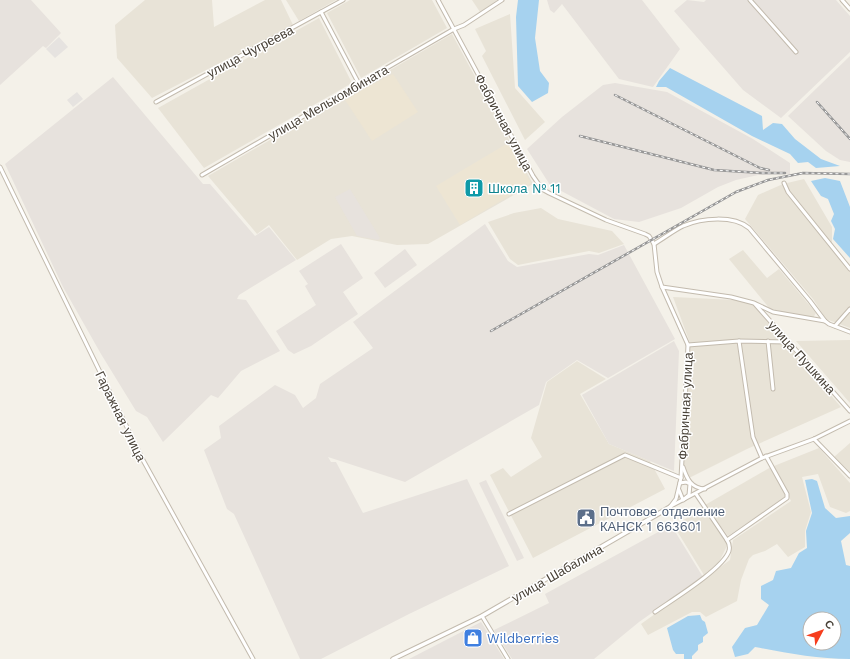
<svg xmlns="http://www.w3.org/2000/svg" width="850" height="659" font-family="'Work Sans',sans-serif">
<style>
.residential{fill:#e8e3d7}
.industrial{fill:#e7e2dd}
.education{fill:#ede5d3}
.parking{fill:#e6e3e0}
.water{fill:#a6d2ef;fill-rule:evenodd}
.lines{fill:none;stroke-linecap:round;stroke-linejoin:round}
.minor-casing{stroke:#c3bbae;stroke-width:5}
.tertiary-casing{stroke:#c3bbae;stroke-width:5.5}
.minor{stroke:#fff;stroke-width:3}
.tertiary{stroke:#fff;stroke-width:3.5}
.rail-casing{stroke:#979797;stroke-width:2.5}
.rail{stroke:#fff;stroke-width:1;stroke-dasharray:3;stroke-linecap:butt}
.labels{text-anchor:middle;stroke-width:3;stroke-linejoin:round;paint-order:stroke}
.street-label{font-size:13px;fill:#484137;stroke:#fff}
.culture-label{font-size:13px;fill:#0d838f;stroke:#fff;text-anchor:start}
.service-label{font-size:13px;fill:#4e5e75;stroke:#fff;text-anchor:start}
.shop-label{font-size:13px;fill:#366cbe;stroke:#fff;text-anchor:start}
</style>
<rect width="100%" height="100%" fill="#f4f1e9"/>
<g class="residential">
<polygon points="145,0 212,0 214,27 265,0 281,0 293,25 152,98 117,58 115,25"/>
<polygon points="286,0 336,0 299,21"/>
<polygon points="350,0 432,0 447,28 361,78 327,13"/>
<polygon points="472,0 497,0 480,12"/>
<polygon points="510,14 515,88 545,122 525,140 482,56 486,51 475,29"/>
<polygon points="319,18 352,83 204,168 158,108"/>
<polygon points="452,34 533,184 428,244 397,245 352,236 331,239 297,260 269,225 257,234 208,176"/>
<polygon points="804,179 832,227 832,249 850,271 850,328 826,319 813,299 745,219 758,195 783,184"/>
<polygon points="541,208 558,219 612,231 624,244 599,253 589,251 518,265 510,259 488,222 514,213"/>
<polygon points="743,250 767,278 779,269 816,313 813,318 770,309 729,259"/>
<polygon points="673,297 735,300 752,304 841,407 747,449 689,478 684,469 683,457 690,343"/>
<polygon points="850,340 850,403 796,341"/>
<polygon points="577,361 606,379 580,394 609,444 650,461 665,489 533,558 490,475 503,468 511,477 542,457 531,438 547,382"/>
<polygon points="850,443 850,474 834,457"/>
<polygon points="819,448 850,483 850,511 846,513 830,507 818,474 802,477 811,512 805,531 805,547 788,557 777,544 765,551 753,555 749,559 741,580 737,601 706,617 700,612 692,612 648,635 641,624 730,560 733,540 791,501 774,466"/>
<polygon points="771,467 786,496 728,536 705,505"/>
<polygon points="703,508 728,544 719,562 704,575 674,526"/>
</g>
<g class="industrial">
<polygon points="0,0 31,0 61,33 46,48 43,46 0,85"/>
<polygon points="547,0 642,0 680,49 653,87 619,79 562,4 554,13 550,10"/>
<polygon points="687,0 704,2 706,0 836,0 850,16 850,52 781,118 743,90 674,11"/>
<polygon points="850,56 850,162 840,160 826,151 788,116"/>
<polygon points="113,77 203,184 210,184 255,236 269,227 296,260 239,295 237,299 246,300 280,351 241,371 218,398 211,395 163,442 147,417 136,411 101,354 63,287 5,164"/>
<polygon points="615,83 667,92 753,139 790,163 790,174 758,175 736,180 718,187 681,208 639,222 614,219 550,185 527,149 562,117 603,85"/>
<polygon points="350,189 380,238 378,240 357,236 335,197"/>
<polygon points="485,224 508,261 517,267 589,254 598,255 624,245 675,339 608,378 577,360 546,382 539,405 405,482 328,457 331,462 336,462 363,513 467,479 509,566 409,614 321,659 300,659 234,514 227,509 204,450 221,438 219,426 275,385 295,395 303,408 316,398 320,384 373,348 353,322"/>
<polygon points="341,244 363,278 343,292 358,314 311,346 294,354 288,350 276,331 316,305 305,286 308,284 299,271"/>
<polygon points="405,249 417,265 385,288 374,273"/>
<polygon points="674,341 679,351 674,471 609,444 582,395"/>
<polygon points="486,480 524,558 517,561 479,483"/>
<polygon points="671,525 703,577 639,622 594,659 512,659 494,630 549,603 545,594"/>
<polygon points="481,622 504,659 409,659"/>
</g>
<g class="education">
<polygon points="393,74 418,112 372,141 345,100 369,86"/>
<polygon points="508,143 531,183 460,225 436,186"/>
</g>
<g class="parking">
<polygon points="59,37 68,47 55,58 46,49"/>
<polygon points="77,92 83,99 73,107 67,100"/>
</g>
<g class="water">
<polygon points="518,0 539,0 535,38 540,71 549,83 548,93 532,102 518,86 516,17"/>
<polygon points="670,68 762,116 763,130 773,123 782,124 795,139 821,159 840,166 816,168 808,162 798,163 790,154 752,136 666,87 656,87 659,81"/>
<polygon points="825,178 840,181 850,207 850,258 833,239 835,229 831,221 834,214 828,199 821,196 811,181"/>
<path d="M 812,479 L 817,481 L 825,508 L 836,518 L 850,516 L 850,533 L 841,541 L 846,565 L 850,566 L 850,659 C 817,659 786,653 755,647 L 748,654 L 735,657 L 732,647 L 745,628 L 757,625 L 769,605 L 761,599 L 761,586 L 773,580 L 776,571 L 791,568 L 799,553 L 807,548 L 806,531 L 812,513 L 805,480 ZM 810,619 L 834,619 L 834,643 L 810,643 Z"/>
<polygon points="700,615 702,620 705,622 708,633 703,637 703,642 698,645 698,650 692,656 692,659 684,659 684,654 676,654 673,650 667,628 688,616"/>
</g>
<g class="lines">
<g class="minor-casing">
<g id="minor">
<polyline points="438,0 533,176 542,189 549,193 606,220 645,234 649,236 654,244 657,272 662,287 688,345 681,478 676,499 670,507"/>
<polyline points="750,0 796,52"/>
<polyline points="842,0 850,9"/>
<polyline points="321,12 359,84"/>
<polyline points="156,102 343,0"/>
<polyline points="0,167 143,460 253,659"/>
<polyline points="202,175 454,29 464,25 502,0"/>
<polyline points="784,183 788,192 850,269"/>
<path d="M 654,244 C 664,238 673,231 683,226 C 702,218 733,215 749,228 L 810,301 L 825,321 L 829,324 L 850,332"/>
<polyline points="662,287 731,297 754,303 773,312 825,321"/>
<polyline points="755,304 850,411"/>
<polyline points="835,326 850,309"/>
<polyline points="739,341 753,437 762,458"/>
<polyline points="768,341 773,389"/>
<polyline points="688,345 739,341 787,342"/>
<polyline points="814,439 850,476"/>
<path d="M 683,467 C 687,479 691,488 705,489"/>
<polyline points="679,490 683,500 689,495 690,484 686,482 680,483"/>
<polyline points="696,494 727,540"/>
<polyline points="671,506 762,458 814,439 850,421"/>
<polyline points="509,514 625,455 681,478"/>
<path d="M 655,612 C 672,600 723,569 729,551 C 730,547 729,543 727,540 L 787,498 L 787,494 L 766,456"/>
<polyline points="482,616 508,659"/>
</g>
</g>
<g class="tertiary-casing">
<polyline id="tertiary" points="393,659 482,616 670,507"/>
</g>
<use href="#minor" class="minor"/>
<use href="#tertiary" class="tertiary"/>
<g class="rail-casing">
<g id="rail">
<polyline points="615,95 760,168 769,170"/>
<polyline points="817,102 850,139"/>
<polyline points="580,136 714,170 762,173 785,173"/>
<polyline points="491,331 736,192 768,180 803,173 850,174"/>
</g>
</g>
<use href="#rail" class="rail"/>
</g>
<defs>
<g id="building-square" transform="scale(1)"><rect x="-9" y="-9" width="18" height="18" rx="4" fill="#0f9aa8" stroke="#fff"/><path d="M-4-6H4V6H1V3H-1V6H-4ZM-2.5-4.3h1.7v1.8h-1.7ZM.8-4.3h1.7v1.8H.8ZM-2.5-1h1.7V.8h-1.7ZM.8-1h1.7V.8H.8Z" fill="#fff"/></g>
<g id="civic-square" transform="scale(1)"><rect x="-9" y="-9" width="18" height="18" rx="4" fill="#5c6f8a" stroke="#fff"/><path d="M-.6-6.5H3V-4.5H.6V-3L4-1V1h2V6H-6V1h2V-1L-.6-3ZM-1.2 2.5V6h2.4V2.5Z" fill="#fff"/></g>
<g id="shop-square" transform="scale(1)"><rect x="-9" y="-9" width="18" height="18" rx="4" fill="#3f7fe0" stroke="#fff"/><path d="M-5-2.5h2.3a2.7 3.5 0 0 1 5.4 0H5L5.5 6h-11ZM-1.5-2.5h3a1.5 2.3 0 0 0-3 0Z" fill="#fff"/></g>
</defs>
<g fill-rule="evenodd">
<use href="#building-square" x="474" y="188"/>
<use href="#civic-square" x="586" y="518"/>
<use href="#shop-square" x="473" y="638"/>
</g>
<g class="labels">
<g class="street-label">
<text transform="translate(250 51) rotate(-28)" y="5">улица Чугреева</text>
<text transform="translate(328 102) rotate(-30)" y="5">улица Мелькомбината</text>
<text transform="translate(504 122) rotate(62)" y="5">Фабричная улица</text>
<text transform="translate(802 357) rotate(48)" y="5">улица Пушкина</text>
<text transform="translate(685 406) rotate(-87)" y="5">Фабричная улица</text>
<text transform="translate(121 416) rotate(64)" y="5">Гаражная улица</text>
<text transform="translate(557 573) rotate(-30)" y="5">улица Шабалина</text>
</g>
<g class="culture-label">
<text x="488" y="193">Школа № 11</text>
</g>
<g class="service-label">
<text x="600" y="516">Почтовое отделение<tspan x="600" dy="15">КАНСК 1 663601</tspan></text>
</g>
<g class="shop-label">
<text x="487" y="643">Wildberries</text>
</g>
</g>
<g transform="translate(822 631) rotate(49)"><circle r="19" fill="#ffffff" stroke="#b6b3af"/>
<path d="M0-3L7 15L0 10L-7 15Z" fill="#f63d1d"/>
<text y="-6" font-size="11" font-weight="bold" text-anchor="middle" fill="#484137">С</text>
</g>
</svg>
